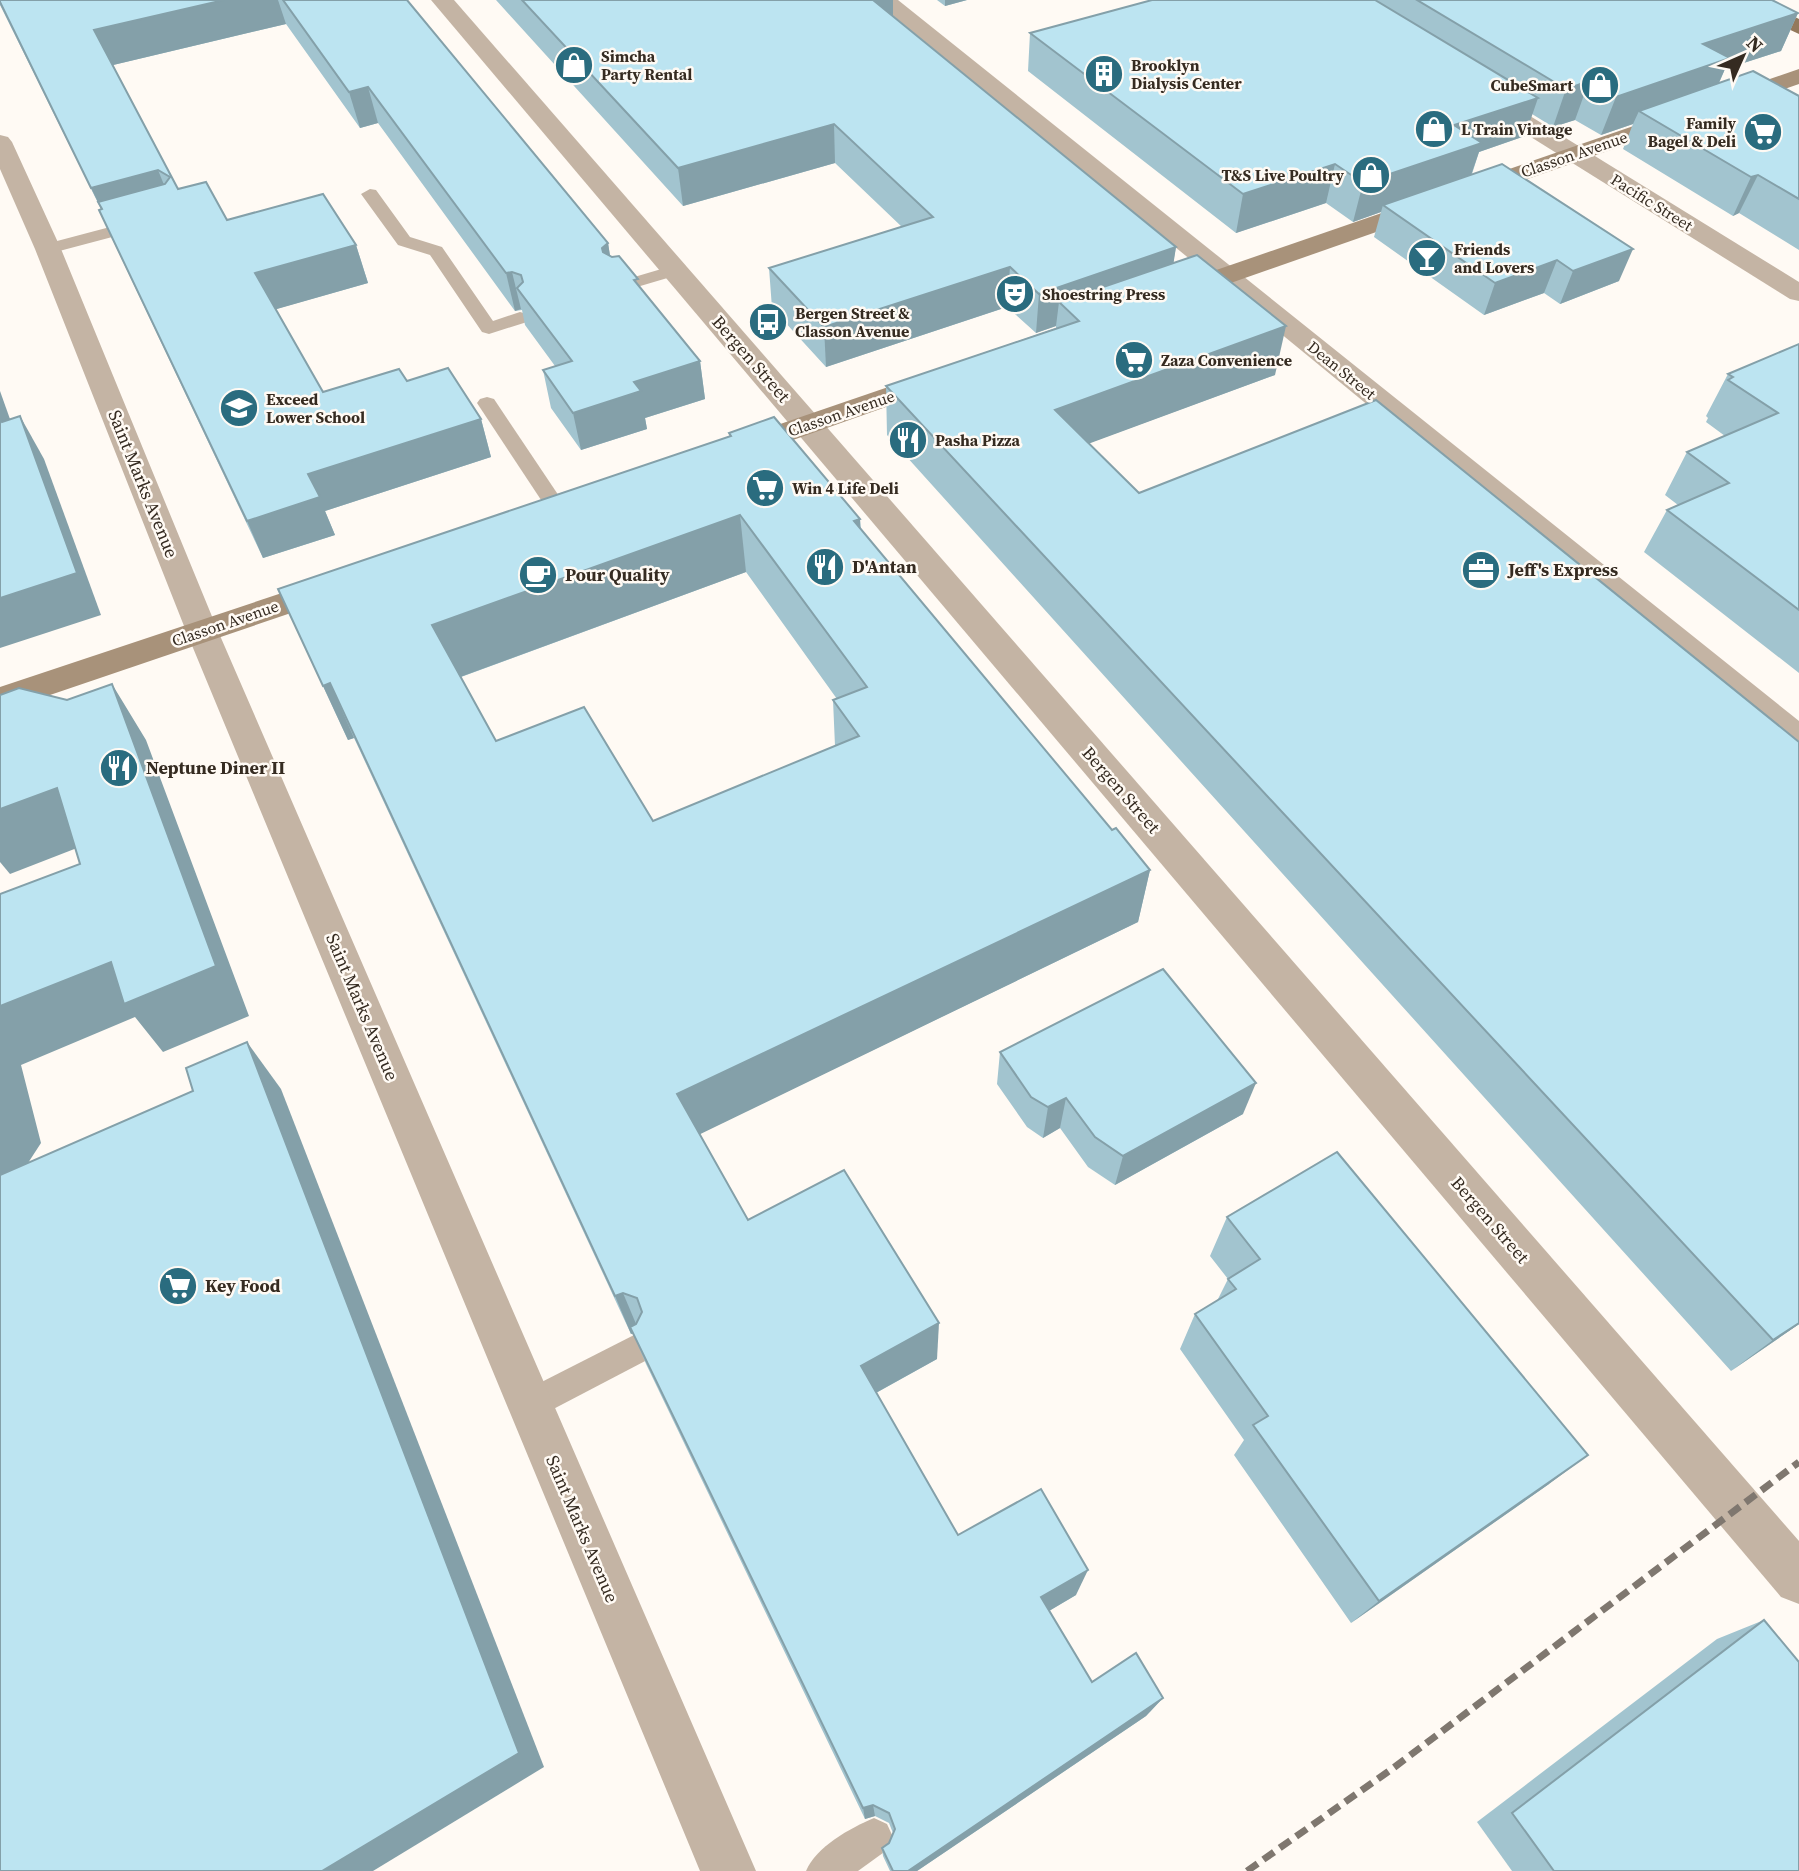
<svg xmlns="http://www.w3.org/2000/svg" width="1799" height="1871" font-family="'Source Serif 4',serif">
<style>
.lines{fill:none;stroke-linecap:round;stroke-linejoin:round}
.lane{fill:#c4b4a4;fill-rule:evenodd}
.street{fill:#c4b4a4;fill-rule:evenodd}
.secondary{fill:#a8927a;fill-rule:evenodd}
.primary{fill:#94795c;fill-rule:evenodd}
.rail{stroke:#7f776f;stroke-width:7;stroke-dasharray:13 7;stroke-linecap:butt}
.wall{fill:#a2c4cf;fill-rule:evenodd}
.shaded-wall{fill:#84a0a9}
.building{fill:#bce4f1;stroke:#84a0a9;stroke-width:2;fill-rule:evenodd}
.labels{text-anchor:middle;stroke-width:5;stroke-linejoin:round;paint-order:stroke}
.far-poi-label{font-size:16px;font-weight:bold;fill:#352b21;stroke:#fffaf4;text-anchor:start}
.far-street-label{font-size:16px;fill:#352b21;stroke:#fffaf4}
.street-label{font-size:18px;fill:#352b21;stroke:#fffaf4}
.poi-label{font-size:18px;font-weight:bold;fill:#352b21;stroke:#fffaf4;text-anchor:start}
</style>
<rect width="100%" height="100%" fill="#fffaf4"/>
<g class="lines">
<g class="lane">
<polygon points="370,189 376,190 410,237 442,247 493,321 520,312 527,314 529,318 527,322 489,334 482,332 430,255 398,245 361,194"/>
<polygon points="144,218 153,223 150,227 48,254 39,249 42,245"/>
<polygon points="675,265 681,266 684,270 681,274 620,292 611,287 614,283"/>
<polygon points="487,397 494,399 565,505 568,510 565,515 551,515 477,403 480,399"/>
<polygon points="638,1333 649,1337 654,1348 649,1359 540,1416 529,1421 518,1416 513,1405 518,1394"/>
<path d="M 874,1818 L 887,1824 L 893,1837 L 887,1850 L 858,1871 L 806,1871 C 816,1847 850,1828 874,1818 Z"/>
</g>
<g class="street">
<polygon points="431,0 454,0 1799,1541 1799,1604 1781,1597"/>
<polygon points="874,0 898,0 1799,721 1799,753 1787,749"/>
<polygon points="1483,90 1491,92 1799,282 1799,301 1790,299 1475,102 1471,97 1475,92"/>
<polygon points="0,135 8,137 12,142 61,249 218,631 756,1871 700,1871 186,631 35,249 0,169"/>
</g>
<g class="secondary">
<polygon points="1799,69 1799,84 1185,299 1176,301 1167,299 1163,293 1167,287"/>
<polygon points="935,371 945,374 949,380 945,386 748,456 738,458 728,456 723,449 728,442"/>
<polygon points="333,576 344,579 349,587 344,595 0,712 0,687"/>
</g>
<polygon class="primary" points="1734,0 1762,0 1799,19 1799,34 1737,5"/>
<polyline class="rail" points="1247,1871 1392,1769 1799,1462"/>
</g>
<g class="wall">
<polygon points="0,0 407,0 608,243 610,256 639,287 700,361 705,399 645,418 647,429 581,450 551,408 543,370 555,366 525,325 522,310 515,311 378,123 360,128 286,24 113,65 178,189 227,220 356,245 368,283 276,309 323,392 407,381 481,419 491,457 325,511 335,535 263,558 116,247 99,210 101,209 0,5"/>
<polygon points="496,0 893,0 893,17 1176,247 1173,263 1275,375 1089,443 1139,493 1799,742 1799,1324 1731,1371 887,435 886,386 1056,328 1056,326 1036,333 1007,307 826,367 772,308 769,268 902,227 835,163 683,206"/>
<polygon points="937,0 967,0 945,6"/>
<polygon points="1152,0 1772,0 1798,13 1781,51 1725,69 1719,83 1799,96 1799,250 1739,213 1733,216 1623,149 1633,124 1601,135 1575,120 1553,127 1532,114 1525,136 1479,152 1472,174 1619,281 1560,304 1544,293 1484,315 1374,237 1381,212 1353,222 1326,203 1236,233 1028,71 1030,33"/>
<polygon points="1799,344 1799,673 1644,552 1667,510 1678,505 1665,495 1687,452 1725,436 1706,422 1708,418 1706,416 1728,374"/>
<path d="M 729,433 L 860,519 L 861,530 L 1112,830 L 1150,870 L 1138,922 L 699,1134 L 748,1220 L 937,1359 L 876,1393 L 958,1535 L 1076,1595 L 1049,1611 L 1092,1682 L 1163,1698 L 1146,1716 L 917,1871 L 890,1871 L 883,1856 L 882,1848 L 889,1843 L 893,1833 L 889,1823 L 875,1816 L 865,1819 L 646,1364 L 633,1333 L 631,1334 L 354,738 L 348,740 L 278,589 L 730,437 ZM 746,572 L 837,699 L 833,700 L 835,746 L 653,821 L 496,741 L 461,677 Z"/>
<polygon points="1000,1052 1243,1114 1115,1185 1088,1167 1060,1128 1043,1138 1027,1127 997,1084"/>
<polygon points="1227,1217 1549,1484 1351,1623 1234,1455 1244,1440 1180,1349 1195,1314 1217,1301 1228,1279 1210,1256"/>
<polygon points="1764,1620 1799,1871 1512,1871 1477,1822 1717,1639"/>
</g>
<g class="shaded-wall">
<polygon points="224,0 278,0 286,24 109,66 94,30"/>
<polygon points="861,0 893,0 893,19"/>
<polygon points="945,0 967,0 945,6"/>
<polygon points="1798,13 1781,51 1725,69 1713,96 1639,111 1633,124 1601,135 1616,97 1703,44"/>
<polygon points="1589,81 1575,120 1553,127 1566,89"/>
<polygon points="368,87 378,123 360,128 349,92"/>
<polygon points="1538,98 1525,136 1479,152 1469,181 1383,205 1381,212 1353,222 1363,183 1454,125"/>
<polygon points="834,124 835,163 683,206 678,168"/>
<polygon points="1335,164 1326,203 1236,233 1243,194"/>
<polygon points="158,170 173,207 109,225 91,188"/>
<polygon points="1758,175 1739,213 1733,216 1751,177"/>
<polygon points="608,243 614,280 609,285 602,248"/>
<polygon points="356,245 368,283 270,311 255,273"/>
<polygon points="1176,247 1170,286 1059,302 1056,326 1036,333 1039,294"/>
<polygon points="1633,249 1619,281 1560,304 1573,271"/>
<polygon points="1557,260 1544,293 1484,315 1495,283"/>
<polygon points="1010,267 1007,307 826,367 824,327"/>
<polygon points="512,272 521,309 515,311 506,273"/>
<polygon points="1286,326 1275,375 1050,458 1055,410"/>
<polygon points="700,361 705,399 645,418 647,429 581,450 573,413 634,382"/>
<polygon points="0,391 26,464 2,422 0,417"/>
<polygon points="20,416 44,459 101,615 0,648 0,598"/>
<polygon points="481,419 491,457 325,511 335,535 263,558 247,521 308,474"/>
<polygon points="740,515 746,572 452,680 432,625"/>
<polygon points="860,519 862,575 854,521"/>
<polygon points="330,683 354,738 348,740 323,686"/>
<polygon points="112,684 146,740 249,1016 163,1052 135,1017 21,1065 41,1143 0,1206 0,1006 111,962"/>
<polygon points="57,788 95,841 10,874 0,862 0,809"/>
<polygon points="1150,870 1138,922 688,1140 677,1094"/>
<polygon points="247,1042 281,1089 544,1767 373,1871 322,1871"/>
<polygon points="1256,1083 1243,1114 1115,1185 1123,1156"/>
<polygon points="1066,1098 1060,1128 1043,1138 1048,1107"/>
<polygon points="623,1293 639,1331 631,1334 615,1296"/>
<polygon points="939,1323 937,1359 863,1400 861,1366"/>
<polygon points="1799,1323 1799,1324 1731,1371 1773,1340"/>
<polygon points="1588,1455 1549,1484 1351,1623 1379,1601"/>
<polygon points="1088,1570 1076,1595 1032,1621 1041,1597"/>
<polygon points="1163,1698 1146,1716 917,1871 908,1871"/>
<polygon points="873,1805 875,1816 865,1819 863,1808"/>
</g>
<g class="building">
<polygon points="0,0 224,0 94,30 178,189 206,182 227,220 323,194 356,245 255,273 323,392 399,369 407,381 448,368 481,419 308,474 320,497 247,521 99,210 102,209 98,202 165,184 170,177 158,170 91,188 0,2"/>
<polygon points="283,0 407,0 608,243 602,248 603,252 612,257 619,256 638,279 634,280 700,361 634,382 641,391 573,413 543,370 572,361 517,288 523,282 521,275 512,272 506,273 368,87 349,92"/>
<polygon points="522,0 873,0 1176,247 1039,294 1010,267 824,327 769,268 933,217 834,124 678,168"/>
<polygon points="1152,0 1375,0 1538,98 1454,125 1482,143 1363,183 1335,164 1243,194 1030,33"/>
<polygon points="1417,0 1772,0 1798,13 1703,44 1730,58 1616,97 1589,81 1566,89"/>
<polygon points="1753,71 1799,96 1799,199 1758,175 1751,177 1639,111"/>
<polygon points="1502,164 1633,249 1573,271 1557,260 1495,283 1383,205"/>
<polygon points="1197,255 1286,326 1055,410 1139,493 1376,400 1799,742 1799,1323 1773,1340 886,386 1079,321 1059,302"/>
<polygon points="1799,344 1799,610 1667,510 1729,483 1687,452 1778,413 1728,380 1733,377 1728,374"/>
<polygon points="20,416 77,573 0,598 0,417 2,422"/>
<path d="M 774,417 L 860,519 L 854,521 L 1112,830 L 1116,828 L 1150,870 L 677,1094 L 748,1220 L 844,1170 L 939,1323 L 861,1366 L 958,1535 L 1041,1489 L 1088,1570 L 1041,1597 L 1092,1682 L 1136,1653 L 1163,1698 L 908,1871 L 893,1871 L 882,1848 L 889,1843 L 895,1829 L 889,1813 L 873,1805 L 863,1808 L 630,1327 L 636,1324 L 642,1312 L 637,1298 L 623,1293 L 615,1296 L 330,683 L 323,686 L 278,589 L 731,436 L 729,433 ZM 740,515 L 867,687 L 833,700 L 859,736 L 653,821 L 584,707 L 496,741 L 432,625 Z"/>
<polygon points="112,684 216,966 124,1004 111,962 0,1006 0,894 80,864 57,788 0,809 0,695 19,688 67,700"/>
<polygon points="1163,969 1256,1083 1123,1156 1095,1137 1066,1098 1048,1107 1031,1097 1000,1052"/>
<polygon points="247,1042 519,1753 322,1871 0,1871 0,1175 193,1091 186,1068"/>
<polygon points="1337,1152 1588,1455 1379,1601 1253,1425 1268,1416 1195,1314 1236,1289 1228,1279 1260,1259 1227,1217"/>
<polygon points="1764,1620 1799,1662 1799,1871 1554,1871 1512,1813"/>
</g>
<defs>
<g id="shop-disc" transform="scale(2.0125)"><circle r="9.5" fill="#2a6c7f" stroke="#fffaf4"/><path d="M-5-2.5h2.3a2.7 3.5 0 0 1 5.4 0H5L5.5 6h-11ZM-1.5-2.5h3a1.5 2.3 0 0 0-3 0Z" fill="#fff"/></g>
<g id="building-disc" transform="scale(2.0125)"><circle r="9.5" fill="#2a6c7f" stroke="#fffaf4"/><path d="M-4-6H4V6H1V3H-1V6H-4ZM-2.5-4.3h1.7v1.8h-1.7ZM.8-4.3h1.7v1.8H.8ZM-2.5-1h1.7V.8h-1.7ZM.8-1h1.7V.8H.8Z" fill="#fff"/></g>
<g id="supermarket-disc" transform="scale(2.0125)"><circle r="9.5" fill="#2a6c7f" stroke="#fffaf4"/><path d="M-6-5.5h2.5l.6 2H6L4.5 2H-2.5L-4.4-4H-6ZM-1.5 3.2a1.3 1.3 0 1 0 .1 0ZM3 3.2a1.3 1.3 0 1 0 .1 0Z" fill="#fff"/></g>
<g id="bar-disc" transform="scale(2.0125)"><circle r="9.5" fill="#2a6c7f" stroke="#fffaf4"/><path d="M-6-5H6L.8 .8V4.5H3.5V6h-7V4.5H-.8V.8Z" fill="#fff"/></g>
<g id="theatre-disc" transform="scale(2.0125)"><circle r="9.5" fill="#2a6c7f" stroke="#fffaf4"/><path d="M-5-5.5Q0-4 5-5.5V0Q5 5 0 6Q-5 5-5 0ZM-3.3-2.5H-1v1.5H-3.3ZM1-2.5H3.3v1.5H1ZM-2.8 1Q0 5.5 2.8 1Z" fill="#fff"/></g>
<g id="bus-disc" transform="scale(2.0125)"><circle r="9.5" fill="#2a6c7f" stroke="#fffaf4"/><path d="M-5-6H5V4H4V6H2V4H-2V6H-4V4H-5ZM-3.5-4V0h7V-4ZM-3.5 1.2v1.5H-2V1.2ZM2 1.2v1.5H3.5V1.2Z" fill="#fff"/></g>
<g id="school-disc" transform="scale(2.0125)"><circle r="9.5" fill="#2a6c7f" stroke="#fffaf4"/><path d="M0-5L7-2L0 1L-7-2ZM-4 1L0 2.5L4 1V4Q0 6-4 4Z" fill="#fff"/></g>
<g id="restaurant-disc" transform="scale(2.0125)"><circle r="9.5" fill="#2a6c7f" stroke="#fffaf4"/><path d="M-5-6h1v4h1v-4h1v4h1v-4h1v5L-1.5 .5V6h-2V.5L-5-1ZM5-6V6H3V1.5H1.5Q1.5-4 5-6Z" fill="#fff"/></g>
<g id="office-disc" transform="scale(2.0125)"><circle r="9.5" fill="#2a6c7f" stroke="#fffaf4"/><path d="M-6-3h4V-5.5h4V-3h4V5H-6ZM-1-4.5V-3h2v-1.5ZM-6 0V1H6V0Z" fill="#fff"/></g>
<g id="cafe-disc" transform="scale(2.0125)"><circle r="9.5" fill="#2a6c7f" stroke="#fffaf4"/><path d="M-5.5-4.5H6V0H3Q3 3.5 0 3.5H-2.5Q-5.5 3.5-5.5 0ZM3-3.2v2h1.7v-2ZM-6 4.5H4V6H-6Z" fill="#fff"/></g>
</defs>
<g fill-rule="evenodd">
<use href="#shop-disc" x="574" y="65"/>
<use href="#building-disc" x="1104" y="74"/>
<use href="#shop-disc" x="1600" y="85"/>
<use href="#shop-disc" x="1434" y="129"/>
<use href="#supermarket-disc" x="1763" y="132"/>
<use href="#shop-disc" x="1371" y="175"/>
<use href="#bar-disc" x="1427" y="258"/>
<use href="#theatre-disc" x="1015" y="294"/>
<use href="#bus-disc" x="768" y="322"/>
<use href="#supermarket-disc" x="1134" y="360"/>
<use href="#school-disc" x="239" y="408"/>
<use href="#restaurant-disc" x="908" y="440"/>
<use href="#supermarket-disc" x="765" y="488"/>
<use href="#restaurant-disc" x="825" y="567"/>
<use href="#office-disc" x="1481" y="570"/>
<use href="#cafe-disc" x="538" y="575"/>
<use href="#restaurant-disc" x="119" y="768"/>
<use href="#supermarket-disc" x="178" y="1286"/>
</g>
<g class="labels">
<g class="far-poi-label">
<text x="601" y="62">Simcha<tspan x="601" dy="18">Party Rental</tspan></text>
<text x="1131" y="71">Brooklyn<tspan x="1131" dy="18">Dialysis Center</tspan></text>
<text x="1573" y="91" text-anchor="end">CubeSmart</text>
<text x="1736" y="129" text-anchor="end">Family<tspan x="1736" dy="18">Bagel &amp; Deli</tspan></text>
<text x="1461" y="135">L Train Vintage</text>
<text x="1344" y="181" text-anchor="end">T&amp;S Live Poultry</text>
<text x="1454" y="255">Friends<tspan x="1454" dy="18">and Lovers</tspan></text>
<text x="1042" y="300">Shoestring Press</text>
<text x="795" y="319">Bergen Street &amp;<tspan x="795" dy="18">Classon Avenue</tspan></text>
<text x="1161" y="366">Zaza Convenience</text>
<text x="266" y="405">Exceed<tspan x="266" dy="18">Lower School</tspan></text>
<text x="935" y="446">Pasha Pizza</text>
<text x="792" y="494">Win 4 Life Deli</text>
</g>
<g class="far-street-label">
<text transform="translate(1574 154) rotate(-19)" y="6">Classon Avenue</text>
<text transform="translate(1652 202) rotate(32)" y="6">Pacific Street</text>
<text transform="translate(1342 370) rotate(39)" y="6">Dean Street</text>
<text transform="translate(841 413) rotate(-19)" y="6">Classon Avenue</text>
<text transform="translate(225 623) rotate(-19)" y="6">Classon Avenue</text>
</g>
<g class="street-label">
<text transform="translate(751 359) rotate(49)" y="6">Bergen Street</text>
<text transform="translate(143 484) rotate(68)" y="6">Saint Marks Avenue</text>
<text transform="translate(1121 790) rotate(49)" y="6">Bergen Street</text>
<text transform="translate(362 1007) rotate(67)" y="6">Saint Marks Avenue</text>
<text transform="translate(1490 1220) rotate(49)" y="6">Bergen Street</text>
<text transform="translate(582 1529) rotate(67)" y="6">Saint Marks Avenue</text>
</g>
<g class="poi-label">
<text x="852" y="573">D'Antan</text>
<text x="1508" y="576">Jeff's Express</text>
<text x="565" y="581">Pour Quality</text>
<text x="146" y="774">Neptune Diner II</text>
<text x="205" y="1292">Key Food</text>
</g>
</g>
<g transform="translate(1743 56) rotate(45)" stroke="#fffaf4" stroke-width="5" paint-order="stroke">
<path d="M0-5L12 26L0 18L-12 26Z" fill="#352b21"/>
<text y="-10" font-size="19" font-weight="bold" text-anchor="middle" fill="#352b21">N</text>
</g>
</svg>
